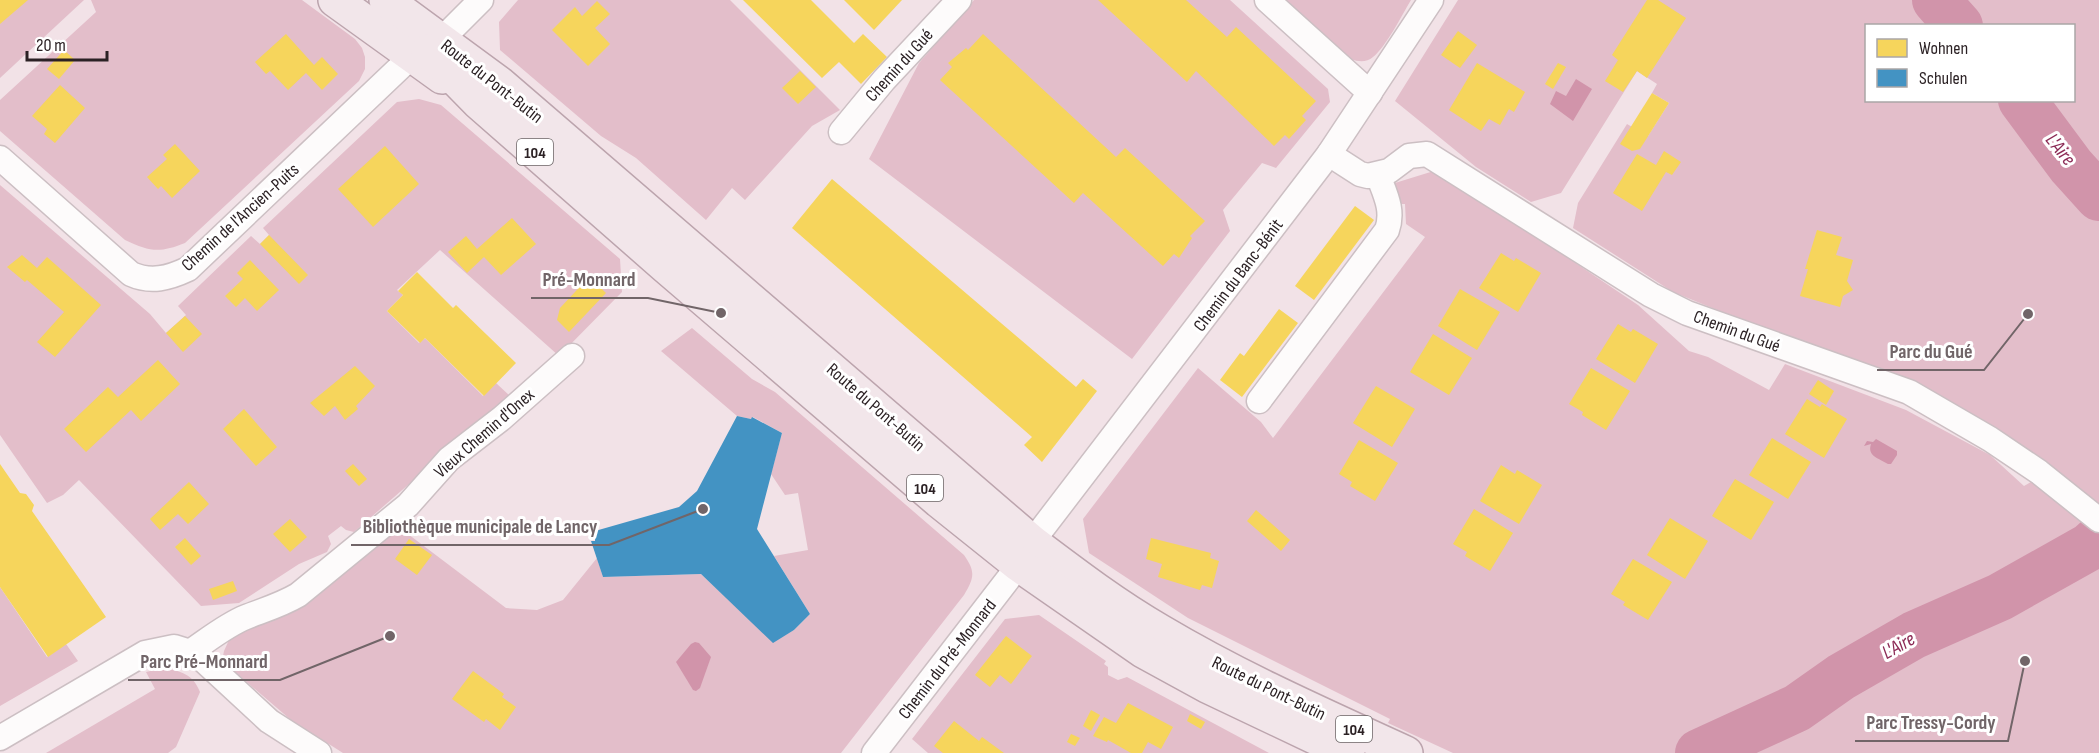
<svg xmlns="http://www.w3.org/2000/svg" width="2099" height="753" font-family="'Sofia Sans Condensed',sans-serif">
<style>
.green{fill:#e3beca;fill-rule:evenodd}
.water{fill:#d194aa}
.homes{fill:#f6d55c}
.schools{fill:#4393c3}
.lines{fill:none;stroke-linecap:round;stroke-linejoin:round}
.river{stroke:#d194aa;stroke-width:48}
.street-casing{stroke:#ccbfc3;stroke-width:27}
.primary-casing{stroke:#bca4ad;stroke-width:36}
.street{stroke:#fdfbfb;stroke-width:24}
.primary{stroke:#f2e6ea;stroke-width:33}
.labels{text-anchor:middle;stroke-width:6;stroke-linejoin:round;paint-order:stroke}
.shield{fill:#fff;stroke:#6b6466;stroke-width:1.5}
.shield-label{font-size:16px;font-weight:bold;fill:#2b2124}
.street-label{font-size:18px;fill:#2b2124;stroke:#fff}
.water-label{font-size:20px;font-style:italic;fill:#8c2b56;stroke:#fff}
.leader{fill:none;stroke:#716568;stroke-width:2}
.callout-dot{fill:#716568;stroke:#fff;stroke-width:2}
.callout-label{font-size:20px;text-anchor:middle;font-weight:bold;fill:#716568;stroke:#fff;stroke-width:6;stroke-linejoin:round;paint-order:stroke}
</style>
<rect width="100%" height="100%" fill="#f2e2e7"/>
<g class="green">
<polygon points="0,0 84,0 0,78"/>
<path d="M 91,0 L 302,0 L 355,39 L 362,48 L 365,57 L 365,69 L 359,81 L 185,243 C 160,253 150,252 125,240 L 0,131 L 0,100 L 96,12 Z"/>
<polygon points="518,0 730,0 840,110 812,126 745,200 732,188 706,220 636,158 601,136 500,50 499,22"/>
<polygon points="974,0 1230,0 1328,89 1330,102 1276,168 1262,163 1223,210 1230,231 1132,359 869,159 919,63"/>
<path d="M 1286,0 L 1411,0 C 1402,15 1386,47 1373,57 C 1364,65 1351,60 1342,55 Z"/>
<path d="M 1458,0 L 2099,0 L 2099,753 L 1453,753 L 1388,723 L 1390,719 L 1188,618 L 1089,553 L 1083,519 L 1198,368 L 1261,422 L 1273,438 L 1425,237 L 1406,224 L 1405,204 L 1393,204 L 1391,195 L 1395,183 L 1437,170 L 1638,305 L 1689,351 L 1708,357 L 1769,390 L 1785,364 L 1906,410 L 1990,455 L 2024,486 L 2036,479 L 2041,464 L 1759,327 L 1673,292 L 1573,228 L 1578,203 L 1627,124 L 1648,136 L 1669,103 L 1652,93 L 1657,84 L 1637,71 L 1561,193 L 1531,202 L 1476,167 L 1395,101 ZM 1866,26 L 2074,26 L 2074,100 L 1866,100 Z"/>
<polygon points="419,99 441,105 620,259 622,292 559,356 440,250 397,290 403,295 387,311 419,343 425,338 483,396 496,383 510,396 354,532 346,530 341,526 328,536 331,544 327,552 299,564 239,603 201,606 79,480 63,495 47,503 0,435 0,185 150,314 166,333 186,315 178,306 251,236 260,244 269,235 263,228 397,102"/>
<path d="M 692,328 L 752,379 L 775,392 L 964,555 C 976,572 974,578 964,595 L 841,753 L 343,753 L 291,720 L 222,661 L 224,651 L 229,640 L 241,632 L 271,619 L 317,593 L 400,528 L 506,608 L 537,610 L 563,600 L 597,558 L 603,577 L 701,574 L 773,642 L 794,630 L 810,614 L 774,556 L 808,550 L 798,493 L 785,495 L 771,474 L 782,433 L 753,417 L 751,419 L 737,416 L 661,351 Z"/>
<polygon points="0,587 47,657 66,644 78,661 0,706"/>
<polygon points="1039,615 1106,661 1104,664 1108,667 1108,675 1118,680 1127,677 1269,753 928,753 912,739 1005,619"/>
<path d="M 163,668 C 181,671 193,674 200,692 L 176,747 L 168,753 L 46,753 L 155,689 L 146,672 Z"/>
</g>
<g class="water">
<polygon points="1576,79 1592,89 1573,121 1550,104 1556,91 1566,96"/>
<path d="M 1876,439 L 1897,451 L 1897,455 L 1891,464 L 1888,464 C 1878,458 1867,456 1871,444 L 1864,446 L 1867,441 L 1873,442 Z"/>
<polygon points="695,642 699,643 711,657 700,688 696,691 693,690 676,662 691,644"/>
</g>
<g class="homes">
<polygon points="0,0 28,0 0,24"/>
<polygon points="743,0 811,0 854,43 863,34 887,57 861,84 839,62 822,78"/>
<polygon points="844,0 902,0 874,30"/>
<polygon points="1098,0 1186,0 1227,37 1236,27 1316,101 1302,116 1306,120 1289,139 1285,135 1274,146 1196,71 1187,82"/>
<polygon points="1647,0 1658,0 1686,18 1647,78 1637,71 1623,92 1605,81 1618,60 1612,55"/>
<polygon points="597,1 610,14 595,28 610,44 588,66 552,30 575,7 582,16"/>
<polygon points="1458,31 1477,45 1460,68 1441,55"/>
<polygon points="286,34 314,65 322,57 338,74 322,90 306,73 288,90 270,71 266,74 255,62"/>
<polygon points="983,34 1116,157 1125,148 1205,221 1190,236 1192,238 1179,258 1174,254 1163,266 1083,193 1074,203 940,80 952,67 948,63 966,48 968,50"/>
<polygon points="64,50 75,60 59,79 47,69"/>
<polygon points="1477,63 1525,92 1514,112 1509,109 1500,125 1489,119 1481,131 1449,110"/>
<polygon points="1558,63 1566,67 1553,89 1545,84"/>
<polygon points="800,71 816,87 798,104 782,88"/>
<polygon points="60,85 85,108 55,143 44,134 47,129 32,116"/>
<polygon points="1652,93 1669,103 1640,149 1632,151 1620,144"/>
<polygon points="175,144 200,171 172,198 161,186 158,189 147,177 167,159 163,155"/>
<polygon points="385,146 419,184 373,227 338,189"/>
<polygon points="1664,151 1681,162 1672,175 1666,172 1642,211 1613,193 1637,154 1656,165"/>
<polygon points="832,179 1076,387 1083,379 1097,391 1042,462 1024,445 1032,437 792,228"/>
<polygon points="1355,206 1374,220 1314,300 1295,286"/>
<polygon points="512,218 536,244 501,275 484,257 467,273 448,252 466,236 477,249"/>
<polygon points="1817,230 1842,237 1836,255 1853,260 1847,281 1853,290 1843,296 1840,307 1800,296 1808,269 1805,269"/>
<polygon points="269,235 308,275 299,284 260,244"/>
<polygon points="1501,253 1514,261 1516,258 1541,273 1518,312 1479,288"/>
<polygon points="22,255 37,268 47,257 101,305 55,357 37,342 64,312 27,280 25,282 7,267"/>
<polygon points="250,260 279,290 257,311 245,298 236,307 225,296 243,279 237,273"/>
<polygon points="417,272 453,308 456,305 516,363 484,396 425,338 420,343 387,311 403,295 398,291"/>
<polygon points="589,277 606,293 569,332 557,320 560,308"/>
<polygon points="1460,289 1500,312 1477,350 1438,326"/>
<polygon points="1279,309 1298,323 1242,397 1220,380 1240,353 1244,356"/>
<polygon points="185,316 202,334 183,352 166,333"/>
<polygon points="1618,324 1631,332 1633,329 1658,344 1635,383 1596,359"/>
<polygon points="1433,334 1472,358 1449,395 1410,372"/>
<polygon points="158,360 180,384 141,421 131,410 86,452 64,429 108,387 118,397"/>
<polygon points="355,366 375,386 356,406 358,409 345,420 335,406 324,416 310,403"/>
<polygon points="1591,368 1630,391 1606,430 1582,415 1583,412 1569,404"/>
<polygon points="1818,380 1834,391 1826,405 1809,394"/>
<polygon points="1376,386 1415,409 1392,447 1353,423"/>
<polygon points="1807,399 1820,407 1822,404 1847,419 1824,458 1785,434"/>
<polygon points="244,409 277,447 256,466 223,429"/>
<polygon points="1772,438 1811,462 1788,499 1749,475"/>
<polygon points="1359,440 1398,463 1375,501 1350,486 1352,482 1339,474"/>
<polygon points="0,464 20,493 26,494 34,505 32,511 106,617 48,657 0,587"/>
<polygon points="353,464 367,479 359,486 345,471"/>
<polygon points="1501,465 1515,474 1517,470 1542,485 1519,524 1480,501"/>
<polygon points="1735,479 1774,502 1751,540 1712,516"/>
<polygon points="189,482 209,504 188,524 178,514 160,530 150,519"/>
<polygon points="1474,509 1513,533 1490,571 1465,556 1467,552 1453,544"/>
<polygon points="1256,510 1290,540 1281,551 1247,521"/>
<polygon points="1670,518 1708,541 1685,579 1647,555"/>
<polygon points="290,519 307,537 290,552 273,534"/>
<polygon points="185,538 201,556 191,565 175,547"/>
<polygon points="1151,538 1211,553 1210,558 1219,561 1212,588 1202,585 1200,590 1158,577 1162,564 1146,559"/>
<polygon points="409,539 432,555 417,575 395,559"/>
<polygon points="1633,559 1672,582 1648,620 1623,605 1625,602 1611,594"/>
<polygon points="233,581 237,591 213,600 209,589"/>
<polygon points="1006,636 1032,656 1011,684 1000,675 990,687 975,675"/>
<polygon points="473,671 504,694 502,697 516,707 500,730 486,719 484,722 452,699"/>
<polygon points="1128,703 1173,727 1161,749 1148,742 1142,753 1131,753 1108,740 1107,742 1093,736 1104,717 1116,723"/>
<polygon points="1091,710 1100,715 1091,731 1083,726"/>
<polygon points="1190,714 1205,722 1201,729 1187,721"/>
<polygon points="954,721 979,741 982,737 1004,753 943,753 934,746"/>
<polygon points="1071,734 1080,738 1075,746 1067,742"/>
</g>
<polygon class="schools" points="737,416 751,419 752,417 782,433 757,529 810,614 794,630 773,643 701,574 603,577 591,541 595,541 595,531 679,507 697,491"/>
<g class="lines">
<g class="river">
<polyline points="1936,0 1959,26"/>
<polyline points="2022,100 2071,166 2099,197"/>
<polyline points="1699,753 1797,708 1841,677 1914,635 2000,597 2089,547 2099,538"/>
</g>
<g class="street-casing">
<g id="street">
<polyline points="1267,0 1370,93"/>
<polyline points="449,32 481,0"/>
<polyline points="841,132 884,80 959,0"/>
<polyline points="1329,154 1360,174 1368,176 1389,171 1409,156 1427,154 1651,295 1687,313 1909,392 1990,439 2039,472 2099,520"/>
<path d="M 0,158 L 131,274 C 151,283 169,278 188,269 L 412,56"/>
<path d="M 1259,401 L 1387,230 C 1394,210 1385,194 1378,175"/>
<polyline points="1032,542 1329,154 1431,0"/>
<path d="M 190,652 C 208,640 226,625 246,617 C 264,610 281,605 298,595 L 408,505 L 449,459 L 502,418 L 572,356"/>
<polyline points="0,738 145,653 174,647 190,652 202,659 269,721 319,753"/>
<polyline points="874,753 1019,565"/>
</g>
</g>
<g class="primary-casing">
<g id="primary">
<polyline points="335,0 442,77"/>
<path d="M 386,0 L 499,83 L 1032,542 C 1073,573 1115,605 1160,631 C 1239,678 1323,715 1406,753"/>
<polyline points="428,51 478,102 665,266 939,501 1019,565 1143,651 1207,686 1348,753"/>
</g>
</g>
<use href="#street" class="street"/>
<use href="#primary" class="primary"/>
</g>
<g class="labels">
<g class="shield">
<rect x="517" y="139" width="36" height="26" rx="4.5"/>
<rect x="907" y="475" width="36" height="26" rx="4.5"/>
<rect x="1336" y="716" width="36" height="26" rx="4.5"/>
</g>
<g class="shield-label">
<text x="535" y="158">104</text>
<text x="925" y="494">104</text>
<text x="1354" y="735">104</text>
</g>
<g class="street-label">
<text transform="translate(899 65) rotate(-48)" y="6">Chemin du Gué</text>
<text transform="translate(492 81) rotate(38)" y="6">Route du Pont-Butin</text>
<text transform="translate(240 217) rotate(-42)" y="6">Chemin de l'Ancien-Puits</text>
<text transform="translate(1238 275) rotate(-53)" y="6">Chemin du Banc-Bénit</text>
<text transform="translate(1737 331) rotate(20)" y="6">Chemin du Gué</text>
<text transform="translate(876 407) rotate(41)" y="6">Route du Pont-Butin</text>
<text transform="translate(484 433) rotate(-41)" y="6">Vieux Chemin d'Onex</text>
<text transform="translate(947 659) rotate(-52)" y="6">Chemin du Pré-Monnard</text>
<text transform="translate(1269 688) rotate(26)" y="6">Route du Pont-Butin</text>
</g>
<g class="water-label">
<text transform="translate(2061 149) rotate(51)" y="7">L'Aire</text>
<text transform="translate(1898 645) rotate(-29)" y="7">L'Aire</text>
</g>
</g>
<path class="leader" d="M721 313L648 298H531M2028 314L1984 370H1877M703 509L609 545H351M390 636L280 680H128M2025 661L2008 741H1855"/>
<g class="callout-dot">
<circle cx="721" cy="313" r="6"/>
<circle cx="2028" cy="314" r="6"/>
<circle cx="703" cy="509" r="6"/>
<circle cx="390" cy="636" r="6"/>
<circle cx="2025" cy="661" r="6"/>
</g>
<g class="callout-label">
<text x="589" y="286">Pré-Monnard</text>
<text x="1931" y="358">Parc du Gué</text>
<text x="480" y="533">Bibliothèque municipale de Lancy</text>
<text x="204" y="668">Parc Pré-Monnard</text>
<text x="1931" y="729">Parc Tressy-Cordy</text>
</g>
<rect x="1865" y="24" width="210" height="78" fill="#ffffff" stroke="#aaa6a7" stroke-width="1.5"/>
<rect x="1877" y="39" width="30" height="18" fill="#f6d55c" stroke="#aaa6a7" stroke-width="1.5"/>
<text x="1919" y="54" font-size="18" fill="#2b2124">Wohnen</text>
<rect x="1877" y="69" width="30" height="18" fill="#4393c3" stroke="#aaa6a7" stroke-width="1.5"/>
<text x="1919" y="84" font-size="18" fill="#2b2124">Schulen</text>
<path d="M27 51v9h80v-9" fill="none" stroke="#2b2124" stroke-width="3"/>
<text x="36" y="51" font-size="18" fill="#2b2124" stroke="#ffffff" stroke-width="4.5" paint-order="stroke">20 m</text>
</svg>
